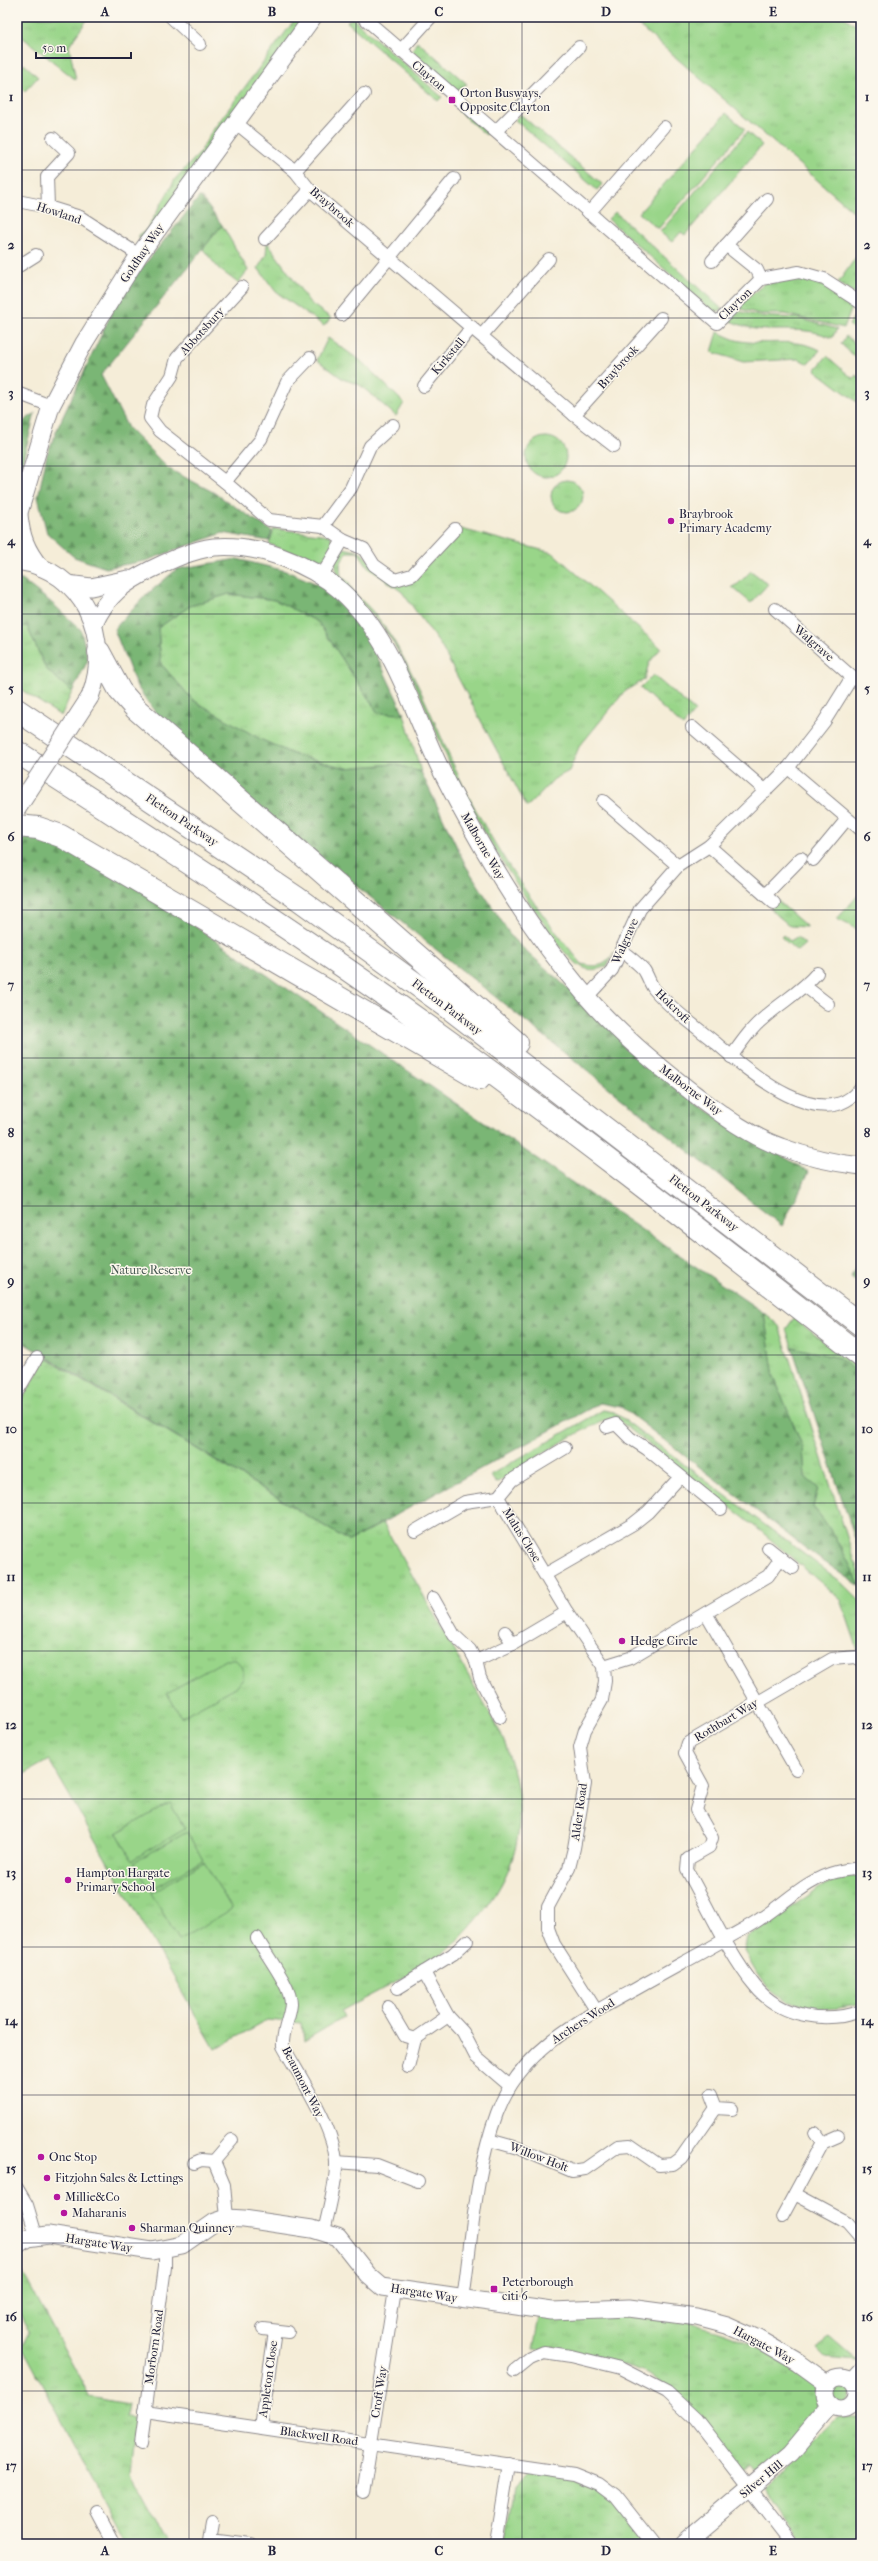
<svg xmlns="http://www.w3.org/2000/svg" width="878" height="2561" font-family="'IM FELL French Canon',serif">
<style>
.grass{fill:url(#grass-tufts);stroke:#5e7c62}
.forest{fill:url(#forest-firs);stroke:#4e6c58}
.garden{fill:#99d589;stroke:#5e7c62}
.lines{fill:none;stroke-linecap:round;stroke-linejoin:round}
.street-casing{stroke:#8c888a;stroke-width:14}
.secondary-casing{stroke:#8c888a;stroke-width:19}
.highway-casing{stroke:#8c888a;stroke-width:24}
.street{stroke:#fff;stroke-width:12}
.secondary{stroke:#fff;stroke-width:17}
.highway{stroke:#fff;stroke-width:22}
.secondary-bridge-casing{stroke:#8c888a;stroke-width:19;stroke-linecap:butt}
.secondary-bridge{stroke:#fff;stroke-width:17}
.grid{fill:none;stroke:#22223b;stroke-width:1;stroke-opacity:0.55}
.poi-dot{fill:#b5179e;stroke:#fbf7ec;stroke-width:1.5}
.labels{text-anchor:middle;stroke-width:3;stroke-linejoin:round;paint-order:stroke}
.street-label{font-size:12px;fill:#22223b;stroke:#fbf7ec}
.poi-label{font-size:12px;fill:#22223b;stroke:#fbf7ec;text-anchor:start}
.park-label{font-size:12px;fill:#465852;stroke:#fbf7ec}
.neatline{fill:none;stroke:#22223b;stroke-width:1.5}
.grid-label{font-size:13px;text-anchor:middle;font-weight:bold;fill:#22223b}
</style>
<defs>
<pattern id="grass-tufts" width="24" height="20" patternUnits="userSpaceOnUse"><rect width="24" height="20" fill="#99d589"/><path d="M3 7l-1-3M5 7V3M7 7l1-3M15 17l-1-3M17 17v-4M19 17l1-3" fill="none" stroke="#84b777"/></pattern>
<pattern id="forest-firs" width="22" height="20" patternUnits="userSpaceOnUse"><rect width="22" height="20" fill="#7ab675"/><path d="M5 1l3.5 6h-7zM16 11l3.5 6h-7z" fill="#649461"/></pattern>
</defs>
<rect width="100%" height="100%" fill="#fbf7ec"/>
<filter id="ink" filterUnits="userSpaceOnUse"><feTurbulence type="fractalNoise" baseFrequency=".025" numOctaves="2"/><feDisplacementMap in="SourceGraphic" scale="8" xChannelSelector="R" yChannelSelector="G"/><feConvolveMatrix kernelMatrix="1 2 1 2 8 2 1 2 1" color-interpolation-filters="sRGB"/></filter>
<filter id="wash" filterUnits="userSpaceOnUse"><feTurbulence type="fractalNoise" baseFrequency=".012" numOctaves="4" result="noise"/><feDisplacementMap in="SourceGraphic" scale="16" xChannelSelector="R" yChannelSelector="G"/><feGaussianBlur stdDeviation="0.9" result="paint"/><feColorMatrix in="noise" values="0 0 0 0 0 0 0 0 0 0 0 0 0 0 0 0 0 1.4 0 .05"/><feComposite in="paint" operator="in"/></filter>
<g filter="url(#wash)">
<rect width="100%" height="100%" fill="#f5edd8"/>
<g class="grass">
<polygon points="17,17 89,17 69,46 76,80 17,33"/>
<polygon points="291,17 305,17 147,236 139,239 139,235 147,229 176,178 200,153 210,134 290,26 293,23"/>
<polygon points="629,17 844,17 861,29 861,218"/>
<polygon points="352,18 442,97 438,101 347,22"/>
<polygon points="417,41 467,84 456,91 412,51"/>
<polygon points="24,64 38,77 25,91 19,86 17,88 17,72"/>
<polygon points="460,109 488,132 486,135 458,111"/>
<polygon points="520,114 602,184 597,190 515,120"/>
<polygon points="615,212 723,310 713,312 608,219"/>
<polygon points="222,225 248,270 238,283 219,269 203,249"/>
<polygon points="267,242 310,303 331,318 324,326 276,292 258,268 266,255"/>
<polygon points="861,250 861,298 838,283"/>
<polygon points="800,276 828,283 854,302 844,328 785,314 760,314 737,308 765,283"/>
<polygon points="858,310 861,313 861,335 849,325"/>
<path d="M 737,311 L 759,316 L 797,318 L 837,329 L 832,338 C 806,326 782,332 755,329 C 746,327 737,324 728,320 Z"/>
<path d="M 718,332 C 724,335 730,338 736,340 C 763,347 794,336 820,350 L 808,364 L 799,359 L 743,362 L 712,352 Z"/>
<polygon points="846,336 861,349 861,362 841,344"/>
<polygon points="328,338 361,361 404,403 396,416 360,385 343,379 317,360"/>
<polygon points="827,356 853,379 856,375 861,379 861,405 815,370"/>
<circle cx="546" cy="457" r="20"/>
<circle cx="567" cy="496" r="16"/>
<polygon points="274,529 330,535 335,547 327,557 312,562 269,544"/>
<path d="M 461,529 L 553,553 L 661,648 L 649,663 L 644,680 L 625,691 L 579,747 L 569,771 L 554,779 L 527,807 L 441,646 L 402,592 L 369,568 L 358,552 L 347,552 L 340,564 L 341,577 L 349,582 C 352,595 365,602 373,612 C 383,624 393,638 400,652 C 423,691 439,734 458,775 C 491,844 533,906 582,964 C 598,968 606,966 614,952 L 607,966 C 598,970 588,972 579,965 C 563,955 551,933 541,919 C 512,879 485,836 463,793 C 439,743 421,690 393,642 C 379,619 359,600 339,581 L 335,562 L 344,548 L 360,552 L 396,584 Z"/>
<polygon points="751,571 768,584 751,603 732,587 738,584"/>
<polygon points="229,594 275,600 318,622 378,713 404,714 421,772 394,764 346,768 295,755 260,739 193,700 161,664 158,628 190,606"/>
<polygon points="27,626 46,669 72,692 61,716 17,687 17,627"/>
<polygon points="653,675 695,711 683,726 640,688"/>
<polygon points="861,892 861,931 837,919"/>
<polygon points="778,901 806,926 806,927 790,926 770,909"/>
<polygon points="783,935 790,941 797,937 805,944 797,951 781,937"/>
<path d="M 764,1313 L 779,1326 L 861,1580 L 860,1586 C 848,1561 831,1526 813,1507 L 818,1488 L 805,1477 L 803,1448 L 774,1377 Z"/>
<polygon points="794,1318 861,1371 861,1376 839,1358 792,1347 786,1329"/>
<path d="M 46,1358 L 349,1541 L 383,1523 L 500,1732 C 530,1801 527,1860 478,1918 C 467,1931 455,1945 441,1955 C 410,1976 374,1993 341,2011 L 344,2017 L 304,2041 L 302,2023 L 267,2020 L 215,2049 L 49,1760 L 17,1778 L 17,1408 Z"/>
<path d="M 603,1410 L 614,1412 L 840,1581 L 861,1602 L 861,1652 L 858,1650 L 841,1600 L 762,1532 L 614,1417 C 572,1432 534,1460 496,1483 L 490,1475 Z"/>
<path d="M 861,1875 L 861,2004 C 826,2013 786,2011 762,1981 C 755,1972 750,1961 744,1951 L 747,1937 L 824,1885 L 837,1880 Z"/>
<polygon points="17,2262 90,2397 127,2404 125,2416 134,2420 136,2427 131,2473 170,2544 127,2544 22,2346 29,2332 17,2308"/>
<path d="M 539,2317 C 571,2321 604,2315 636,2317 C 689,2319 744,2334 788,2365 C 809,2379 821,2384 818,2412 L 784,2451 L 758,2472 L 753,2466 L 746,2472 L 670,2388 L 646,2373 L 585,2353 L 533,2350 Z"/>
<polygon points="828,2336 857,2361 825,2358 817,2350"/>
<circle cx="841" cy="2394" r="10"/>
<polygon points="837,2418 861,2418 861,2544 801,2544 772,2498 769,2486"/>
<path d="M 528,2474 C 547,2478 570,2479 588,2485 C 613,2494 631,2524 646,2544 L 505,2544 L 515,2487 Z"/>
</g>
<g class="forest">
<polygon points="200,196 222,225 101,375 128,428 169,469 213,492 272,531 269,541 223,533 145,561 106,568 74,557 47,533 38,497 47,454 59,425 120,295"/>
<polygon points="35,413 17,484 17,426"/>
<polygon points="237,559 286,571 327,588 359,618 404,714 378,713 318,622 275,600 229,594 190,606 158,628 161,664 193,700 260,739 295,755 346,768 394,764 421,772 466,866 513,939 698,1105 809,1172 782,1226 200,761 162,722 136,685 114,629 145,596 177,569"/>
<polygon points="17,580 22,580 52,603 81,630 88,660 72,692 46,669 27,626 17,627"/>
<path d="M 17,835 L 46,837 L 92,856 L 764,1313 L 774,1377 L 803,1448 L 805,1477 L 818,1488 L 813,1507 C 831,1526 848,1561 860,1586 L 817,1557 L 621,1407 L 600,1403 L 349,1541 L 17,1339 Z"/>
<polygon points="861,1253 861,1285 851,1277"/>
<polygon points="792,1347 839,1358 861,1376 861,1557"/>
</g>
<g class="garden">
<polygon points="726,113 745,129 658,229 639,213"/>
<polygon points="747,132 762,145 685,235 681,232 672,242 660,232"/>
<polygon points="225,1660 236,1660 243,1668 243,1678 236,1687 181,1717 167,1693"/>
<polygon points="170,1803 185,1829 132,1860 117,1833"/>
<polygon points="187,1832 203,1860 150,1890 134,1862"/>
<polygon points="204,1862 232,1909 179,1940 151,1893"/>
</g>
</g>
<g filter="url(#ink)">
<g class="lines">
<g class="street-casing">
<g id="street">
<polyline points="171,17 200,44"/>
<polyline points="363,17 717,323 761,279 799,272 824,279 861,303"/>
<polyline points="400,51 431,17"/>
<polyline points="235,122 295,171 310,190 574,415 614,446"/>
<polyline points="496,131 579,47"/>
<polyline points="295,171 364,94"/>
<polyline points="17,201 48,207 80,217 139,255"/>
<polyline points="48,207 47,177 69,153 53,138"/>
<polyline points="589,213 664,127"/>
<polyline points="265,239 310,190"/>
<polyline points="726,245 757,270 761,279"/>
<polyline points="712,261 767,199"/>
<polyline points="17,267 36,255"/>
<polyline points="242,287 177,358 172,376 153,405 150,418 160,431 225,482 269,520 323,526 343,540 364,549 374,565 395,580 412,575 455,529"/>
<polyline points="342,315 454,179"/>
<polyline points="482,335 549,259"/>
<polyline points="424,386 472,327"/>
<polyline points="17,393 51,406"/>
<polyline points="574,415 661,318"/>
<polyline points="225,482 261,439 287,382 310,358"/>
<polyline points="323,526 351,488 370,446 393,425"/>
<polyline points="321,577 343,540"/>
<polyline points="775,609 852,677 861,682"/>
<polyline points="692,727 766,791"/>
<polyline points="788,768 860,829"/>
<polyline points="603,801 678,866"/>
<polyline points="709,846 774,903"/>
<polyline points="813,860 847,819"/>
<polyline points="765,895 801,858"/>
<path d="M 621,950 C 628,956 638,963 644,970 C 648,976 650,984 654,989 C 672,1010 695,1026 716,1043 C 748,1071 824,1138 861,1087"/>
<polyline points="806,987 828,1004"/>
<polyline points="587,997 612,970 640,909 678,866 709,846 788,768 824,722 852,677"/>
<path d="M 731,1057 C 741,1043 751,1028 765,1017 C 783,1001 802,991 817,973"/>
<polyline points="17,1392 37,1358"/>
<polyline points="607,1427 616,1424 630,1438 647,1449 721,1509"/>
<polyline points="498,1497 512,1480 565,1448"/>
<polyline points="415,1531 465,1502 498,1497 567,1612 604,1666 605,1681 602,1700 585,1730 580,1747 585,1784 574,1848 569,1868 548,1907 548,1928 554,1944 596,2010"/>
<polyline points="768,1548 793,1568"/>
<polyline points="546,1574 633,1524 648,1512 680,1477"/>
<polyline points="433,1598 454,1635 470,1650 476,1661 480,1678 500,1717"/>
<polyline points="706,1613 796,1769"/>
<polyline points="505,1632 513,1644"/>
<path d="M 861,1660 L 856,1657 L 832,1659 L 688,1743 L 685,1753 L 703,1786 L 696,1810 L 712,1838 L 709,1847 L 688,1859 L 687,1870 C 707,1905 729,1955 755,1986 C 780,2017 826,2024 861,2011"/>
<polyline points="476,1661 513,1644 567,1612"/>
<polyline points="604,1666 630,1658 768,1576 781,1558"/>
<path d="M 257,1938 C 266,1955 291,1986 291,2004 C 290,2018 282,2031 283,2046 C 300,2077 334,2127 336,2162 C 337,2182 328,2212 324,2232"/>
<polyline points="424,1972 448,2016 463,2032 476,2057 510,2086"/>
<polyline points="398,1988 453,1954 467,1941"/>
<polyline points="388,2007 405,2036 415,2039"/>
<polyline points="408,2067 415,2039 448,2016"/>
<polyline points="711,2095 716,2108 732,2109"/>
<polyline points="815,2133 822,2143"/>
<polyline points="489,2140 518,2148 572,2171 585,2169 618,2146 630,2145 659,2165 673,2164 681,2158 716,2108"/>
<polyline points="336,2162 377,2165 418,2181"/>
<polyline points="194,2163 201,2160 214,2161"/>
<polyline points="17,2188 27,2205 36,2235"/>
<polyline points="795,2194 847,2222 861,2238"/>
<polyline points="782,2217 822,2143 838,2136"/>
<polyline points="227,2218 224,2185 214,2161 232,2140"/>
<path d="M 463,2299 C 472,2238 475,2172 497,2113 C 520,2051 579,2020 634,1990 C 664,1973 694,1957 724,1940 C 736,1933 748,1927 760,1919 C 784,1904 807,1879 836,1872 C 844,1870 853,1869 861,1868"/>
<polyline points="263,2329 288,2332"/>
<polyline points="514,2371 530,2358 544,2352 571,2356 620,2368 667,2392 696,2419 793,2544"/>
<polyline points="850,2380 861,2368"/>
<polyline points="145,2411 574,2474 599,2484 615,2496 653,2544"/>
<polyline points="261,2428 275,2331"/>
<polyline points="141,2443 165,2267 165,2250"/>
<polyline points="363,2494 395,2290"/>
<polyline points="97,2512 114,2544"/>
<polyline points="212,2522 209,2539 250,2544"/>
<polyline points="496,2544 509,2464"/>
</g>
</g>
<g class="secondary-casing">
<g id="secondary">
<path d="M 19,515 C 21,536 26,550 40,567"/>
<polyline points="17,519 51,406 84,343 139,255 313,17"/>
<path d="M 17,561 C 84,570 113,638 90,697"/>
<polyline points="67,584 91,587 128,579"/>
<path d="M 94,624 C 107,595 124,583 152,569 C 171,560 192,550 214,547 C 256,543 309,563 341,591 C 393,638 412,711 442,772 C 482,851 529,930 587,997 C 618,1033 656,1064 693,1093 C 720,1113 749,1136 781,1147 C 807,1157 834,1163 861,1166"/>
<polyline points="17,2245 27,2238 48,2235 152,2251 182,2245 215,2222 227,2218 244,2219 312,2229 338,2237 368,2275 382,2287 552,2311 629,2308 697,2317 727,2325 758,2339 799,2363 828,2384"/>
<circle cx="841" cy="2393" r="16"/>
<polyline points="683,2544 791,2453 831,2405"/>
</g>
</g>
<g class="highway-casing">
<g id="highway">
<polyline points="99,652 120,691 136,709 517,1043"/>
<polyline points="17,710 297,898 449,1008 861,1325"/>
<path d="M 17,752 C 158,842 298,933 433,1030 C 579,1135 720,1246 861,1356"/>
<polyline points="17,826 38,828 61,836 479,1079"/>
</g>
</g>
<use href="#street" class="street"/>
<use href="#secondary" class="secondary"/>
<use href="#highway" class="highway"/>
<g class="secondary-bridge-casing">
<polyline id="secondary-bridge" points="17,809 90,697"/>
</g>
<use href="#secondary-bridge" class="secondary-bridge"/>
</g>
</g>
<path class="grid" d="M 189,17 L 189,2544M 356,17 L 356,2544M 522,17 L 522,2544M 689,17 L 689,2544M 17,170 L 861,170M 17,318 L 861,318M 17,466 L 861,466M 17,614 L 861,614M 17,762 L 861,762M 17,910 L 861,910M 17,1058 L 861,1058M 17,1206 L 861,1206M 17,1355 L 861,1355M 17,1503 L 861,1503M 17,1651 L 861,1651M 17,1799 L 861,1799M 17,1947 L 861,1947M 17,2095 L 861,2095M 17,2243 L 861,2243M 17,2391 L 861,2391"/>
<g class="poi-dot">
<rect x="448" y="96" width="8" height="8" rx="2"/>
<circle cx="671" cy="521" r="4"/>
<circle cx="622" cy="1641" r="4"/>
<circle cx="68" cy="1880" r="4"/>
<circle cx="41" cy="2157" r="4"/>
<circle cx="47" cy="2178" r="4"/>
<circle cx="57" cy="2197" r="4"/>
<circle cx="64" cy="2213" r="4"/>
<circle cx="132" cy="2228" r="4"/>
<rect x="490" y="2285" width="8" height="8" rx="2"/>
</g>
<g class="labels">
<g class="street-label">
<text transform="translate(429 76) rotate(40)" y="4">Clayton</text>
<text transform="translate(332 207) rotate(41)" y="4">Braybrook</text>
<text transform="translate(59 213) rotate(18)" y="4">Howland</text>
<text transform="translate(142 253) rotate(-56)" y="4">Goldhay Way</text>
<text transform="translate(735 304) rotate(-44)" y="4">Clayton</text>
<text transform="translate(202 331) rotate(-48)" y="4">Abbotsbury</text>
<text transform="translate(448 356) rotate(-50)" y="4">Kirkstall</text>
<text transform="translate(618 367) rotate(-48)" y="4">Braybrook</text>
<text transform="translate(814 643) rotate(41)" y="4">Walgrave</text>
<text transform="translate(182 820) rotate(34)" y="4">Fletton Parkway</text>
<text transform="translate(483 846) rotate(60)" y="4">Malborne Way</text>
<text transform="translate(625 941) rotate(-66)" y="4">Walgrave</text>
<text transform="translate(673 1006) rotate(44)" y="4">Holcroft</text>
<text transform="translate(447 1007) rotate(37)" y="4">Fletton Parkway</text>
<text transform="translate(691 1090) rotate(37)" y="4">Malborne Way</text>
<text transform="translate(704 1203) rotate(38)" y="4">Fletton Parkway</text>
<text transform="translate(522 1535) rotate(58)" y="4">Malus Close</text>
<text transform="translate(726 1720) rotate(-31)" y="4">Rothbart Way</text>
<text transform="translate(579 1812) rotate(-82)" y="4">Alder Road</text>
<text transform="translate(583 2021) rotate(-33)" y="4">Archers Wood</text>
<text transform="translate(303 2082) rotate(63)" y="4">Beaumont Way</text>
<text transform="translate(539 2157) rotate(21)" y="4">Willow Holt</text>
<text transform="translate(99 2243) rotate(9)" y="4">Hargate Way</text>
<text transform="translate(424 2293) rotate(9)" y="4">Hargate Way</text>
<text transform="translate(764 2345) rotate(28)" y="4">Hargate Way</text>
<text transform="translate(154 2347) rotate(-82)" y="4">Morborn Road</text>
<text transform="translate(268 2379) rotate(-82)" y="4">Appleton Close</text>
<text transform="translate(379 2392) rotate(-81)" y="4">Croft Way</text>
<text transform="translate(319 2436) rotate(8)" y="4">Blackwell Road</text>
<text transform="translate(761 2479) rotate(-40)" y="4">Silver Hill</text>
</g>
<g class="poi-label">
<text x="460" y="97">Orton Busways,<tspan x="460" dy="14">Opposite Clayton</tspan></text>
<text x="679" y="518">Braybrook<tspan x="679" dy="14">Primary Academy</tspan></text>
<text x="630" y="1645">Hedge Circle</text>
<text x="76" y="1877">Hampton Hargate<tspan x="76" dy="14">Primary School</tspan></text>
<text x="49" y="2161">One Stop</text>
<text x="55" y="2182">Fitzjohn Sales &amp; Lettings</text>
<text x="65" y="2201">Millie&amp;Co</text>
<text x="72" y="2217">Maharanis</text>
<text x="140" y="2232">Sharman Quinney</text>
<text x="502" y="2286">Peterborough<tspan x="502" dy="14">citi 6</tspan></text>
</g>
<g class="park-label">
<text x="151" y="1274">Nature Reserve</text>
</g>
</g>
<rect width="878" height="2561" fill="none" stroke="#fbf7ec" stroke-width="44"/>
<path d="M36 52v6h95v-6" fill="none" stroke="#22223b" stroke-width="2"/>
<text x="42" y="52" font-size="12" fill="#22223b" stroke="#fbf7ec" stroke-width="3" paint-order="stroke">50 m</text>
<rect x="22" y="22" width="834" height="2517" class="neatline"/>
<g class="grid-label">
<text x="105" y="16">A</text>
<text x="272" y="16">B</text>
<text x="439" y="16">C</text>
<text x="606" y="16">D</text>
<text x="773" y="16">E</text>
<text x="11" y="101">1</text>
<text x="867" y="101">1</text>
<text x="11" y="249">2</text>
<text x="867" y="249">2</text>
<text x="11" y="397">3</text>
<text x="867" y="397">3</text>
<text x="11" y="545">4</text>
<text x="867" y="545">4</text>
<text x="11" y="693">5</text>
<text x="867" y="693">5</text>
<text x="11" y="841">6</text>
<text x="867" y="841">6</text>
<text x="11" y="989">7</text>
<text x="867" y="989">7</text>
<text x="11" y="1137">8</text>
<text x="867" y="1137">8</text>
<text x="11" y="1285">9</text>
<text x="867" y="1285">9</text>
<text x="11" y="1433">10</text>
<text x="867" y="1433">10</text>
<text x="11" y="1581">11</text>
<text x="867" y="1581">11</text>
<text x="11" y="1729">12</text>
<text x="867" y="1729">12</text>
<text x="11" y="1877">13</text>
<text x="867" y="1877">13</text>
<text x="11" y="2025">14</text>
<text x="867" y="2025">14</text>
<text x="11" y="2173">15</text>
<text x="867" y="2173">15</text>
<text x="11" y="2321">16</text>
<text x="867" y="2321">16</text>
<text x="11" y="2470">17</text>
<text x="867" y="2470">17</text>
<text x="105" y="2555">A</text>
<text x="272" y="2555">B</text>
<text x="439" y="2555">C</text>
<text x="606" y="2555">D</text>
<text x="773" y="2555">E</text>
</g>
</svg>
